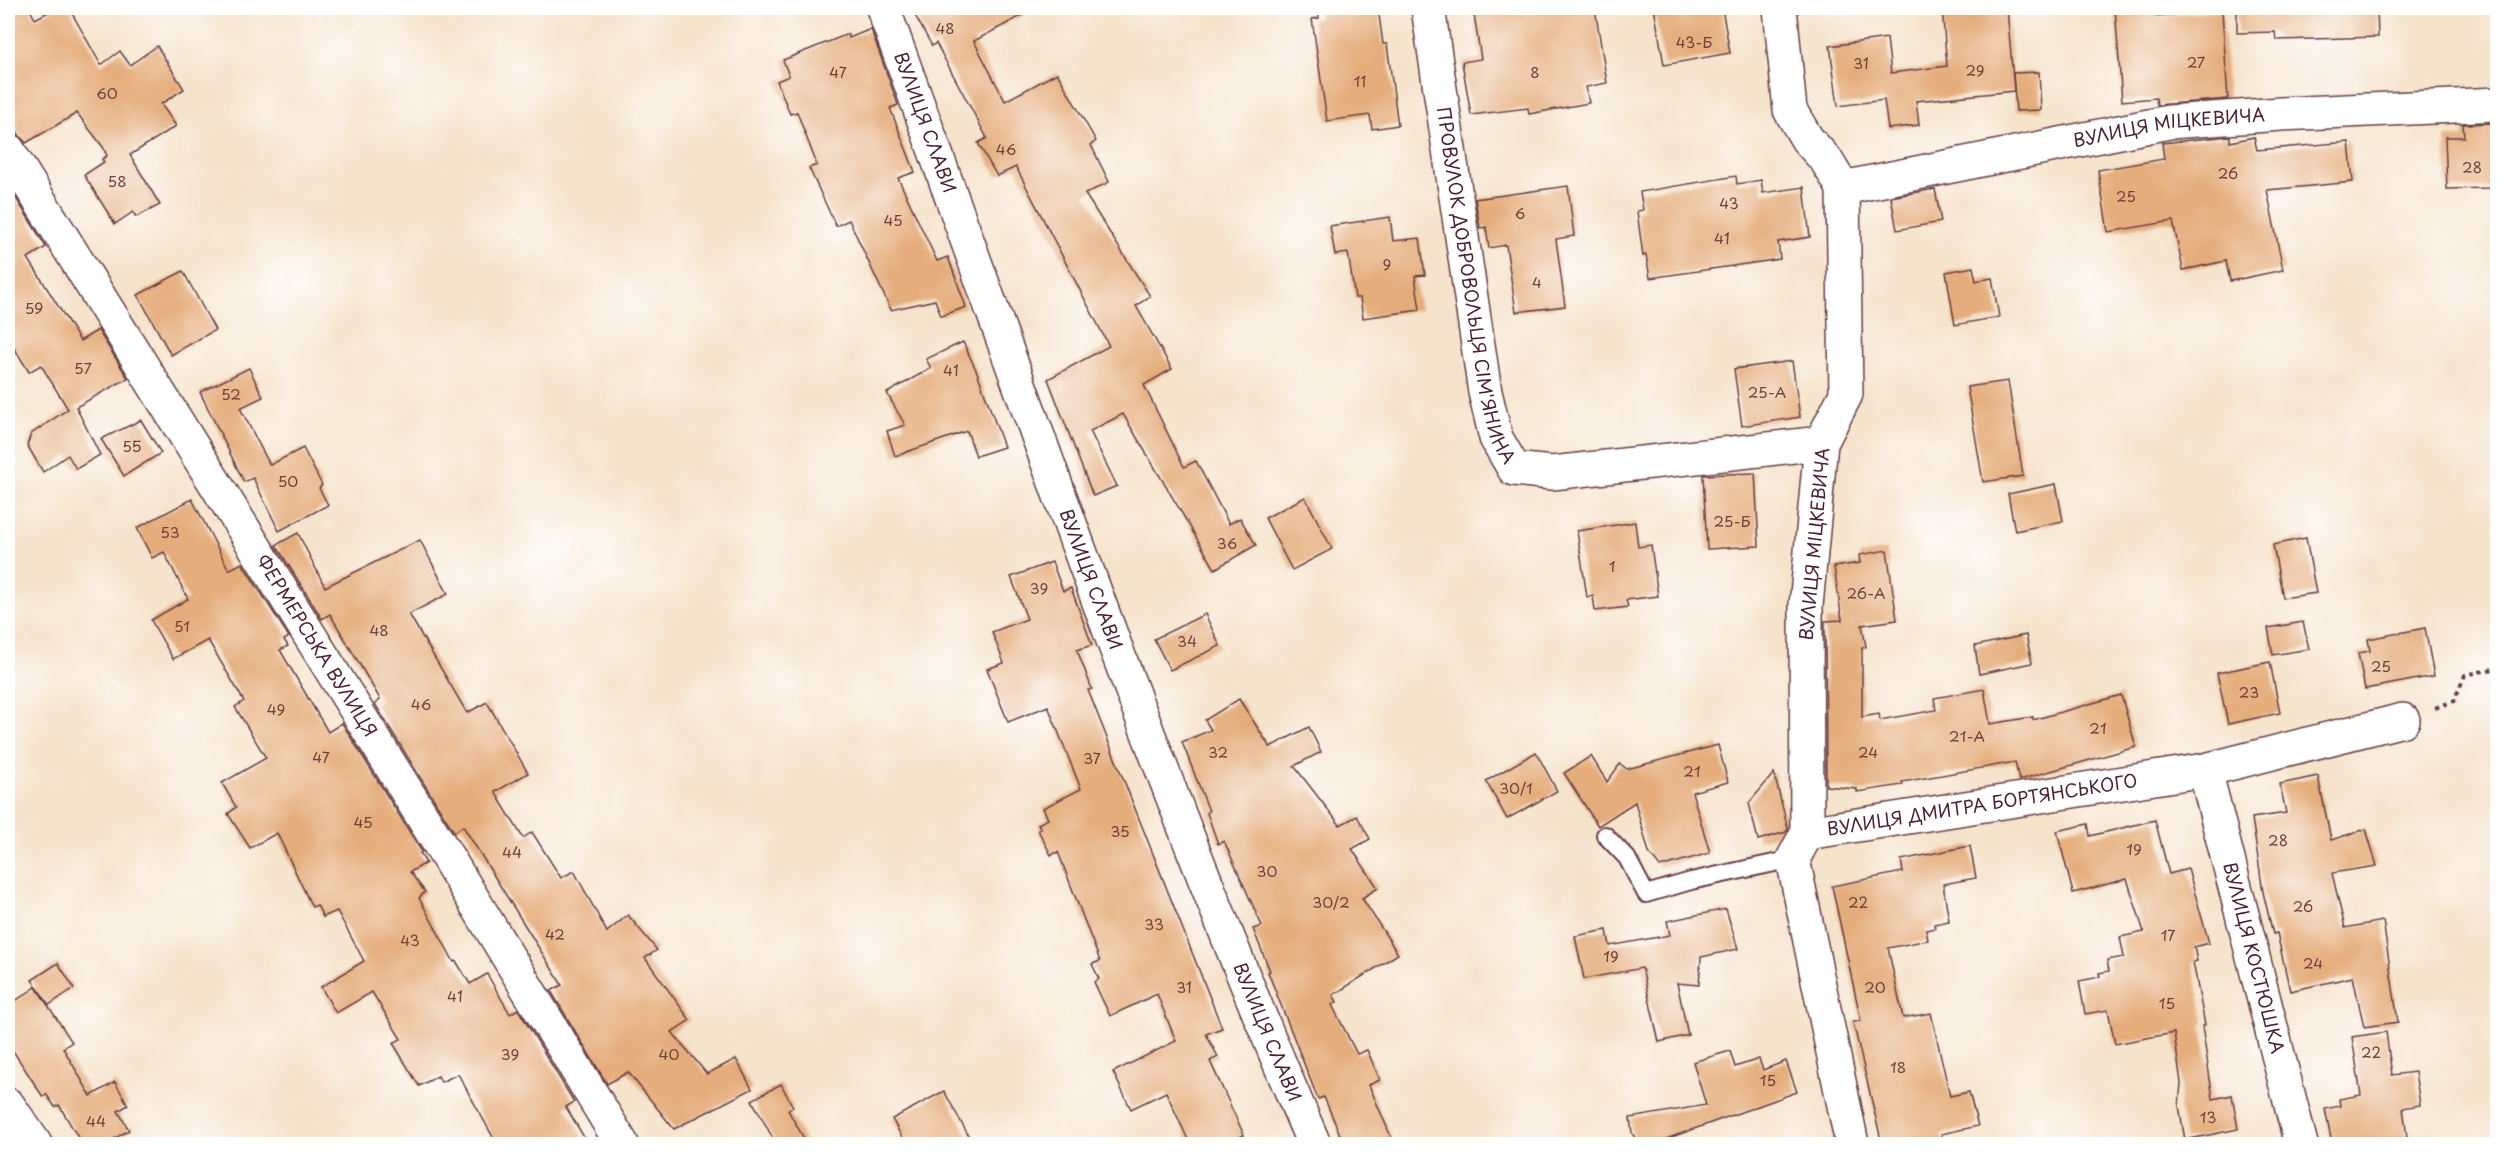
<svg xmlns="http://www.w3.org/2000/svg" width="2505" height="1152" font-family="'Playpen Sans',sans-serif">
<style>
.building{fill:#e5ad7c}
.lines{fill:none;stroke-linecap:round;stroke-linejoin:round}
.service-casing{stroke:#643c43;stroke-width:20}
.minor-casing{stroke:#643c43;stroke-width:36}
.path{stroke:#643c43;stroke-width:4;stroke-dasharray:4.5 4.5;stroke-linecap:butt}
.service{stroke:#fff;stroke-width:16}
.minor{stroke:#fff;stroke-width:33}
.labels{text-anchor:middle;stroke-width:4.5;stroke-linejoin:round;paint-order:stroke}
.number-label{font-size:15px;fill:#71423f}
.street-label{font-size:18px;fill:#4a1f2b;stroke:#fff}
</style>
<rect width="100%" height="100%" fill="#fff"/>
<filter id="ink" filterUnits="userSpaceOnUse"><feTurbulence type="fractalNoise" baseFrequency=".0167" numOctaves="2"/><feDisplacementMap in="SourceGraphic" scale="12" xChannelSelector="R" yChannelSelector="G"/><feConvolveMatrix kernelMatrix="1 2 1 2 8 2 1 2 1" color-interpolation-filters="sRGB"/></filter>
<filter id="wash" filterUnits="userSpaceOnUse"><feTurbulence type="fractalNoise" baseFrequency=".008" numOctaves="4" result="noise"/><feDisplacementMap in="SourceGraphic" scale="24" xChannelSelector="R" yChannelSelector="G"/><feGaussianBlur stdDeviation="1.35" result="paint"/><feColorMatrix in="noise" values="0 0 0 0 0 0 0 0 0 0 0 0 0 0 0 0 0 1.4 0 .05"/><feComposite in="paint" operator="in"/></filter>
<g filter="url(#wash)">
<rect width="100%" height="100%" fill="#f5e3cb"/>
<g id="blocks">
<g class="building">
<polygon points="8,8 29,8 35,19 56,8 69,8 101,65 120,51 130,65 157,46 184,89 161,104 176,126 130,155 160,205 136,217 133,212 115,224 84,175 104,162 102,159 107,156 103,147 77,113 26,143 19,135 8,116"/>
<polygon points="911,8 1036,8 974,41 1005,101 1057,73 1096,141 1091,145 1109,182 1085,194 1150,296 1136,306 1172,369 1144,385 1184,467 1196,461 1229,524 1240,518 1256,545 1215,569 1123,414 1090,431 1117,486 1093,496 1048,379 1109,346 1016,167 997,176 978,143 987,138 936,43 932,46"/>
<polygon points="1318,8 1378,8 1383,44 1387,44 1398,125 1372,129 1370,115 1327,121 1312,19 1319,18"/>
<polygon points="1473,8 1595,8 1607,83 1586,87 1589,103 1529,114 1528,108 1471,115 1462,62 1481,59"/>
<polygon points="1654,8 1722,8 1730,53 1664,65"/>
<polygon points="1942,8 2007,8 2014,91 1916,101 1919,125 1888,129 1884,100 1838,106 1830,46 1887,38 1891,73 1947,66"/>
<polygon points="2115,8 2153,8 2154,16 2222,11 2228,99 2157,105 2156,98 2122,101"/>
<polygon points="2237,8 2377,8 2378,37 2276,40 2275,32 2237,33"/>
<polygon points="871,29 898,105 890,108 915,172 898,178 937,261 948,257 966,307 941,316 935,300 891,310 849,220 836,226 809,168 817,165 797,112 790,114 777,81 789,76 783,60 848,34 849,38"/>
<polygon points="2039,72 2041,110 2016,111 2013,73"/>
<polygon points="2495,123 2498,182 2491,182 2490,188 2447,189 2445,137 2464,137 2463,124"/>
<polygon points="2230,136 2230,142 2254,137 2257,150 2349,142 2353,182 2267,190 2283,270 2230,281 2226,261 2183,270 2173,221 2108,232 2098,170 2164,159 2162,143"/>
<polygon points="1736,176 1737,184 1761,180 1763,193 1804,187 1810,237 1778,242 1780,259 1650,278 1646,255 1643,256 1637,211 1643,210 1640,192"/>
<polygon points="8,185 46,247 28,258 80,341 98,330 128,378 76,407 100,455 76,469 68,455 43,472 27,445 31,434 68,409 41,365 29,372 8,338"/>
<polygon points="1568,186 1574,236 1556,239 1565,306 1516,312 1506,245 1489,248 1486,227 1480,228 1475,199"/>
<polygon points="1935,189 1941,222 1897,230 1891,197"/>
<polygon points="1390,217 1393,241 1420,238 1425,275 1415,276 1420,310 1363,318 1360,298 1355,298 1348,253 1335,255 1330,226"/>
<polygon points="1973,267 1976,281 1992,278 1999,317 1955,325 1946,272"/>
<polygon points="183,271 215,330 171,355 138,295"/>
<polygon points="963,342 977,372 1004,447 976,456 967,431 895,456 887,431 905,425 887,393 931,368 926,359"/>
<polygon points="1792,361 1800,417 1742,426 1734,369"/>
<polygon points="249,368 263,397 240,408 270,465 303,448 322,485 319,488 328,505 279,531 253,478 244,482 200,392"/>
<polygon points="2008,381 2023,476 1983,482 1967,387"/>
<polygon points="141,420 161,453 124,476 101,439"/>
<polygon points="1755,473 1759,546 1707,549 1703,475"/>
<polygon points="2056,484 2063,521 2015,531 2008,494"/>
<polygon points="1305,497 1332,549 1292,570 1265,518"/>
<polygon points="192,499 229,570 242,563 289,637 284,640 288,646 280,650 328,732 342,723 422,852 420,853 426,863 410,872 425,892 419,898 454,962 456,961 470,984 487,974 510,1014 518,1009 574,1102 566,1107 588,1144 497,1144 458,1074 441,1082 438,1076 419,1086 393,1043 401,1039 372,992 336,1013 321,987 364,961 337,911 323,917 317,905 312,907 277,833 250,848 228,814 236,807 222,783 266,758 235,707 244,701 208,640 173,659 151,620 188,599 164,552 152,558 137,528"/>
<polygon points="1635,522 1638,547 1651,545 1658,596 1626,600 1628,607 1595,611 1593,596 1587,597 1577,531"/>
<polygon points="298,533 325,587 420,540 448,594 409,614 467,713 487,702 528,773 495,792 523,838 532,832 561,878 574,871 607,932 628,915 657,950 645,958 690,1020 672,1032 707,1074 736,1059 752,1089 674,1129 628,1072 607,1084 551,991 562,985 463,826 454,832 375,704 380,699 330,614 322,619 276,545"/>
<polygon points="2306,538 2316,593 2283,598 2273,545"/>
<polygon points="1887,550 1897,620 1862,625 1866,647 1862,648 1862,717 1879,714 1880,720 1936,710 1934,698 1984,689 1990,724 2033,717 2033,720 2121,695 2136,747 2019,780 2015,762 1902,782 1903,785 1857,792 1857,789 1826,786 1825,621 1842,620 1834,567 1860,563 1859,555"/>
<polygon points="1052,562 1063,591 1071,588 1092,645 1077,650 1092,689 1088,690 1222,1028 1206,1034 1218,1057 1210,1061 1244,1135 1223,1144 1190,1144 1166,1092 1131,1109 1113,1072 1176,1041 1157,994 1110,1016 1094,982 1099,979 1092,964 1100,961 1058,852 1051,855 1038,830 1041,829 1038,824 1048,819 1043,808 1081,789 1048,706 1008,722 987,669 1004,663 992,632 1027,619 1011,577"/>
<polygon points="1205,614 1220,646 1170,670 1154,639"/>
<polygon points="2303,622 2309,649 2273,655 2268,628"/>
<polygon points="2425,628 2434,676 2365,689 2358,653 2370,651 2368,639"/>
<polygon points="2026,635 2032,663 1979,674 1975,646"/>
<polygon points="2270,662 2280,713 2228,724 2217,673"/>
<polygon points="1239,699 1270,747 1309,727 1321,752 1294,766 1340,825 1357,816 1370,839 1352,849 1378,888 1362,898 1398,954 1333,995 1337,1002 1332,1005 1357,1054 1367,1050 1380,1080 1369,1085 1394,1144 1344,1144 1324,1097 1318,1099 1268,972 1270,971 1253,929 1262,926 1224,841 1218,844 1207,813 1209,811 1182,742 1211,730 1205,720"/>
<polygon points="1718,745 1728,782 1692,792 1710,853 1660,867 1649,853 1635,802 1598,826 1564,773 1591,756 1607,782 1620,764 1627,769"/>
<polygon points="1536,752 1557,791 1507,819 1486,781"/>
<polygon points="1774,773 1788,829 1786,832 1758,840 1749,803"/>
<polygon points="2318,776 2331,840 2366,829 2377,866 2332,873 2345,928 2383,921 2398,1022 2364,1027 2353,977 2290,991 2277,933 2273,934 2263,892 2252,818 2286,813 2280,784"/>
<polygon points="2155,820 2169,874 2188,869 2209,943 2194,947 2197,961 2193,962 2205,1025 2202,1026 2213,1099 2232,1095 2238,1129 2185,1140 2179,1106 2181,1083 2174,1033 2115,1044 2108,1010 2085,1014 2079,981 2100,977 2099,973 2109,971 2107,960 2124,957 2120,937 2144,932 2127,879 2073,893 2057,831 2088,824 2090,836"/>
<polygon points="1970,846 1976,878 1943,884 1949,921 1934,924 1935,928 1926,930 1928,940 1888,948 1903,1018 1931,1013 1950,1096 1969,1092 1978,1126 1941,1134 1944,1144 1882,1144 1853,1022 1861,1021 1832,886 1903,872 1901,860"/>
<polygon points="1726,909 1738,949 1701,957 1699,985 1677,983 1688,1035 1659,1042 1642,968 1584,979 1575,936 1607,930 1610,946 1670,935 1667,921"/>
<polygon points="58,963 74,988 49,1005 32,980"/>
<polygon points="36,987 72,1042 63,1048 91,1096 115,1082 128,1105 118,1111 129,1130 106,1144 82,1144 59,1105 55,1107 46,1094 43,1097 8,1043 8,1006"/>
<polygon points="2386,1032 2392,1075 2415,1072 2420,1105 2403,1108 2408,1144 2332,1144 2325,1109 2340,1106 2339,1099 2361,1095 2352,1037"/>
<polygon points="1730,1051 1735,1067 1759,1059 1763,1070 1786,1061 1797,1092 1652,1144 1639,1144 1632,1133 1630,1118 1706,1105 1693,1062"/>
<polygon points="781,1084 793,1107 788,1110 807,1144 776,1144 752,1100"/>
<polygon points="944,1091 973,1144 906,1144 892,1119"/>
</g>
</g>
</g>
<g filter="url(#ink)">
<use href="#blocks" fill-opacity="0" stroke="#643c43" stroke-width="1.5"/>
<g class="lines">
<g class="service-casing">
<polyline id="service" points="1605,835 1627,858 1646,894 1691,881 1793,859"/>
</g>
<g class="minor-casing">
<g id="minor">
<path id="s1" d="M 883,8 C 1022,388 1153,772 1314,1144"/>
<path id="s2" d="M 1428,8 L 1485,392 L 1496,438 L 1514,469 L 1552,473 L 1821,443"/>
<polyline points="1780,8 1790,110 1807,139 1826,160 1843,188 1846,394 1821,443 1806,606 1807,833"/>
<path id="s3" d="M 8,150 L 440,845 L 622,1144"/>
<path id="s4" d="M 1843,188 L 2169,122 L 2281,114 L 2498,104"/>
<path id="s5" d="M 2205,770 L 2301,1144"/>
<polyline points="8,1105 35,1144"/>
<path id="s6" d="M 1852,1144 L 1793,859 L 1807,833 L 2205,770 L 2403,720"/>
</g>
</g>
<polyline class="path" points="2435,708 2454,701 2465,675 2498,668"/>
<use href="#service" class="service"/>
<use href="#minor" class="minor"/>
</g>
</g>
<g class="labels">
<g class="number-label">
<text x="945" y="34">48</text>
<text x="1694" y="48">43-Б</text>
<text x="2196" y="68">27</text>
<text x="1861" y="69">31</text>
<text x="1975" y="76">29</text>
<text x="838" y="78">47</text>
<text x="1535" y="78">8</text>
<text x="1360" y="87">11</text>
<text x="107" y="99">60</text>
<text x="1006" y="155">46</text>
<text x="2472" y="173">28</text>
<text x="2228" y="179">26</text>
<text x="117" y="187">58</text>
<text x="2126" y="202">25</text>
<text x="1729" y="209">43</text>
<text x="1520" y="219">6</text>
<text x="893" y="226">45</text>
<text x="1722" y="244">41</text>
<text x="1387" y="270">9</text>
<text x="1537" y="288">4</text>
<text x="34" y="314">59</text>
<text x="83" y="374">57</text>
<text x="951" y="376">41</text>
<text x="1767" y="398">25-А</text>
<text x="231" y="400">52</text>
<text x="132" y="452">55</text>
<text x="288" y="487">50</text>
<text x="1732" y="527">25-Б</text>
<text x="170" y="538">53</text>
<text x="1227" y="549">36</text>
<text x="1612" y="572">1</text>
<text x="1039" y="594">39</text>
<text x="1866" y="599">26-А</text>
<text x="182" y="632">51</text>
<text x="379" y="636">48</text>
<text x="1187" y="647">34</text>
<text x="2381" y="672">25</text>
<text x="2249" y="698">23</text>
<text x="421" y="710">46</text>
<text x="276" y="715">49</text>
<text x="2098" y="734">21</text>
<text x="1967" y="742">21-А</text>
<text x="1218" y="758">32</text>
<text x="1868" y="758">24</text>
<text x="321" y="763">47</text>
<text x="1092" y="764">37</text>
<text x="1692" y="777">21</text>
<text x="1516" y="794">30/1</text>
<text x="363" y="828">45</text>
<text x="1120" y="837">35</text>
<text x="2278" y="846">28</text>
<text x="2134" y="855">19</text>
<text x="512" y="858">44</text>
<text x="1267" y="877">30</text>
<text x="1331" y="908">30/2</text>
<text x="1858" y="908">22</text>
<text x="2303" y="912">26</text>
<text x="1154" y="930">33</text>
<text x="555" y="940">42</text>
<text x="2168" y="941">17</text>
<text x="410" y="946">43</text>
<text x="1611" y="962">19</text>
<text x="2313" y="969">24</text>
<text x="1184" y="993">31</text>
<text x="1875" y="993">20</text>
<text x="455" y="1002">41</text>
<text x="2167" y="1009">15</text>
<text x="2371" y="1058">22</text>
<text x="510" y="1060">39</text>
<text x="669" y="1060">40</text>
<text x="1898" y="1073">18</text>
<text x="1768" y="1086">15</text>
<text x="2208" y="1123">13</text>
<text x="96" y="1127">44</text>
</g>
<g class="street-label">
<text dy="6" stroke="none"><textPath href="#s1" startOffset="122">ВУЛИЦЯ СЛАВИ</textPath></text>
<text dy="6" stroke="none"><textPath href="#s4" startOffset="332">ВУЛИЦЯ МІЦКЕВИЧА</textPath></text>
<text dy="6" stroke="none"><textPath href="#s2" startOffset="282">ПРОВУЛОК ДОБРОВОЛЬЦЯ СІМ'ЯНИНА</textPath></text>
<text transform="translate(1815 544) rotate(-85)" y="6">ВУЛИЦЯ МІЦКЕВИЧА</text>
<text dy="6" stroke="none"><textPath href="#s1" startOffset="608">ВУЛИЦЯ СЛАВИ</textPath></text>
<text dy="6" stroke="none"><textPath href="#s3" startOffset="584">ФЕРМЕРСЬКА ВУЛИЦЯ</textPath></text>
<text dy="6" stroke="none"><textPath href="#s6" startOffset="498">ВУЛИЦЯ ДМИТРА БОРТЯНСЬКОГО</textPath></text>
<text dy="6" stroke="none"><textPath href="#s5" startOffset="194">ВУЛИЦЯ КОСТЮШКА</textPath></text>
<text dy="6" stroke="none"><textPath href="#s1" startOffset="1094">ВУЛИЦЯ СЛАВИ</textPath></text>
</g>
</g>
<rect width="2505" height="1152" fill="none" stroke="#fff" stroke-width="30"/>
</svg>
